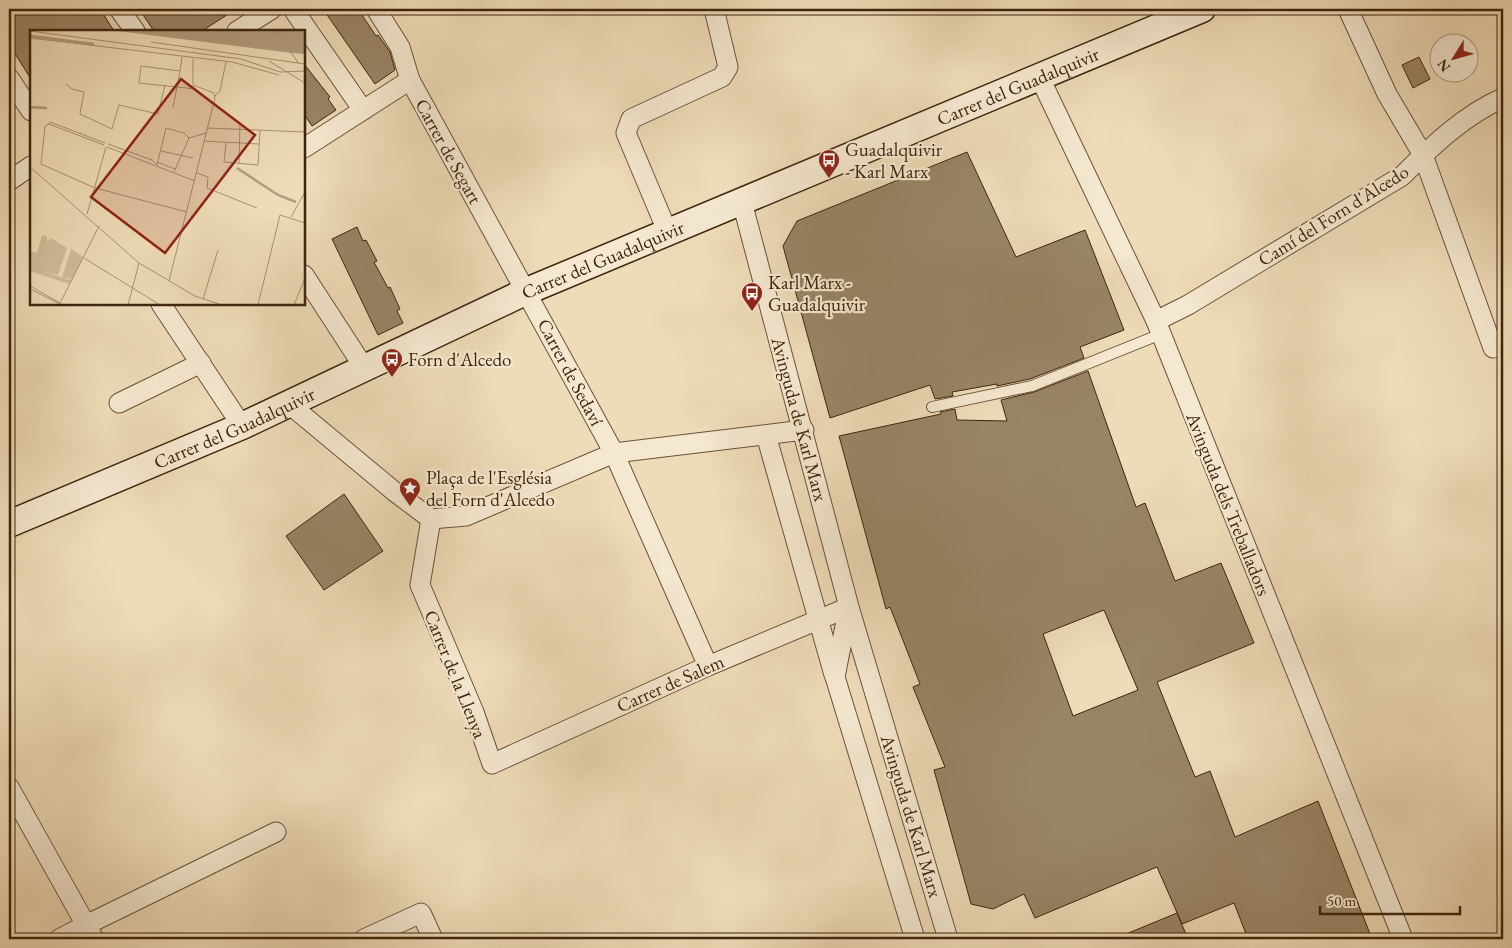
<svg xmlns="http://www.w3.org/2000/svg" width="1512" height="948" font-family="'EB Garamond',serif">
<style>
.building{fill:#998466;stroke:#3d250e;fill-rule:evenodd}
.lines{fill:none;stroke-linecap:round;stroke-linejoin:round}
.lane-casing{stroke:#695238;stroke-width:12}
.street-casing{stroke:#695238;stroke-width:21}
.secondary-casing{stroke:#3d250e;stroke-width:29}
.lane{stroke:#f4e8d0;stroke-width:10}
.street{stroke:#f4e8d0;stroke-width:19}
.secondary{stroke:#f4e8d0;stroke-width:26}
.labels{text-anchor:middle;stroke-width:4.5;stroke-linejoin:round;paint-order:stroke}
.street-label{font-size:19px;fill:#3d250e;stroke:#f4e8d0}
.poi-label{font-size:19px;fill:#3d250e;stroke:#f4e8d0;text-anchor:start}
.inset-river{fill:none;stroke:#b29d7e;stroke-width:2.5}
.inset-road{fill:none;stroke:#a79273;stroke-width:1}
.view{fill:#8f2418;fill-opacity:0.15;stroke:#8f2418;stroke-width:2.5}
.inset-edge{fill:none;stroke:#3d250e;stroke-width:2.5}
</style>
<rect width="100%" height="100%" fill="#eedbb7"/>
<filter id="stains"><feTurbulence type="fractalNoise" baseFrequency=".004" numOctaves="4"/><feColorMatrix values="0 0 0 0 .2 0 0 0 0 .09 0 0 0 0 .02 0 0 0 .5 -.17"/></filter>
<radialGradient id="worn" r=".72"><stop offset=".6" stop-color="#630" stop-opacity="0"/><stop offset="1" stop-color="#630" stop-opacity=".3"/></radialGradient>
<g class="building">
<polygon points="9,9 100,9 114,31 31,31 31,79 9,44"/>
<polygon points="139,9 236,9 202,31 154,31"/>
<polygon points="323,9 358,9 376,36 378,35 390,52 395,70 375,84"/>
<polygon points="1419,57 1430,79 1413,88 1402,65"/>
<polygon points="304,64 330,97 328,99 336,110 312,126 304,114"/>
<polygon points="967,152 1016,257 1085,230 1124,330 1080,347 1084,358 1030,379 997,386 997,384 952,392 953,396 935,399 930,385 830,418 783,246 797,221"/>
<polygon points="357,227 363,241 366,240 377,261 374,262 388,288 390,287 400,309 397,311 403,323 378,335 332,239"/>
<path d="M 1088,371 L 1136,507 L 1145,503 L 1175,581 L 1221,563 L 1254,643 L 1157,682 L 1195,777 L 1210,771 L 1235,837 L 1318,801 L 1372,939 L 1248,939 L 1234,903 L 1182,924 L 1157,867 L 1035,918 L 1024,894 L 993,909 L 971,904 L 934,770 L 945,767 L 913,687 L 920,684 L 890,607 L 886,609 L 839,436 L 941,414 L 940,412 L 955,409 L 957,420 L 1007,421 L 1001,400 L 1034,392 ZM 1104,610 L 1138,690 L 1073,716 L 1043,634 Z"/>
<polygon points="344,494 383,551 324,590 286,536"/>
<polygon points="1177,913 1188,939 1114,939"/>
</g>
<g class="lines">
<g class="lane-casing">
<polyline id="lane" points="932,407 1032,386 1161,334"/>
</g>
<g class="street-casing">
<g id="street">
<polyline points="119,9 135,31"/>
<polyline points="293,9 363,110"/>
<polyline points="376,9 400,47 410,80 614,453 708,666"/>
<polyline points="1348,9 1387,94 1423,155 1493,348"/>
<polyline points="237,31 272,9"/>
<polyline points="1039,76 1156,321 1403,939"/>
<polyline points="9,78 31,111"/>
<polyline points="304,148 410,80"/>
<polyline points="9,181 31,166"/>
<polyline points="742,202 849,607 948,939"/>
<polyline points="668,233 626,133 631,119 722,77 728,67 714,9"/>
<polyline points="304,275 365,369"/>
<polyline points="161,304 242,426"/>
<path d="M 1156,321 L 1188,305 L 1402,176 C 1432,146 1464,115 1503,98"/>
<polyline points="119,403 201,363"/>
<polyline points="289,404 395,492 431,519 466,516 614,453 804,430"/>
<polyline points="766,435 834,675"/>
<polyline points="431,519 420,585 474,712 492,764 708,666 849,607"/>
<polyline points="848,611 835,677 915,939"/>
<polyline points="9,787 86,925 276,832"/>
<polyline points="59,939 86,925 94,939"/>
<polyline points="364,939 421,913 433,939"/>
</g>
</g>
<g class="secondary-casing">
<g id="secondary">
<path id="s1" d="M 9,524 L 242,426 L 527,291 L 1202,9"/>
</g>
</g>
<use href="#lane" class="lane"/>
<use href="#street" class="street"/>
<use href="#secondary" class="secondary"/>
</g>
<defs>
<g id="bus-pin" transform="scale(1.125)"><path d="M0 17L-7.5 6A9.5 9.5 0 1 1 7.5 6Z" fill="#8f2418" stroke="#f4e8d0"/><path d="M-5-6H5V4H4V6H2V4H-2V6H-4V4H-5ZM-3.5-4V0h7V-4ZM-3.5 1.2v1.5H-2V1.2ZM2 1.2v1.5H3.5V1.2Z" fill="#fff"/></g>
<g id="sight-pin" transform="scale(1.125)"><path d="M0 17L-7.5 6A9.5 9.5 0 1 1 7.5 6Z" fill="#8f2418" stroke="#f4e8d0"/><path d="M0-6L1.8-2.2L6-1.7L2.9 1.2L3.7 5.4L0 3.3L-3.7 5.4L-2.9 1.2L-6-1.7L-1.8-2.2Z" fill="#fff"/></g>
</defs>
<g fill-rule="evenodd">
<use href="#bus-pin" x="829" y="160"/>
<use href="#bus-pin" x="752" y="293"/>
<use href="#bus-pin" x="392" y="359"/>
<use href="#sight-pin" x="410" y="488"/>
</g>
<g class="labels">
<g class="street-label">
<text dy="7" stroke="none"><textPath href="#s1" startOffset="1100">Carrer del Guadalquivir</textPath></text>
<text transform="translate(449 151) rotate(61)" y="7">Carrer de Segart</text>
<text transform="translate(1333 215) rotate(-32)" y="7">Camí del Forn d'Alcedo</text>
<text dy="7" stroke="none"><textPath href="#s1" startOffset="650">Carrer del Guadalquivir</textPath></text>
<text transform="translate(571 372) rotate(62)" y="7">Carrer de Sedaví</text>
<text transform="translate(800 419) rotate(75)" y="7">Avinguda de Karl Marx</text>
<text dy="7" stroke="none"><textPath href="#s1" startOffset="245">Carrer del Guadalquivir</textPath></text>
<text transform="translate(1229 504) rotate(68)" y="7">Avinguda dels Treballadors</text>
<text transform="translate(456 674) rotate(68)" y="7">Carrer de la Llenya</text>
<text transform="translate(670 683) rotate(-24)" y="7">Carrer de Salem</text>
<text transform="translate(912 816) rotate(73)" y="7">Avinguda de Karl Marx</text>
</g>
<g class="poi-label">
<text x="845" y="156">Guadalquivir<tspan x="845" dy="22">- Karl Marx</tspan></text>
<text x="768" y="289">Karl Marx -<tspan x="768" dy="22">Guadalquivir</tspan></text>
<text x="408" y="366">Forn d'Alcedo</text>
<text x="426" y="484">Plaça de l'Església<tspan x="426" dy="22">del Forn d'Alcedo</tspan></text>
</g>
</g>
<g transform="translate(30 30)">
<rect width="275" height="275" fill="#eedbb7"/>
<path d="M 12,205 L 17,206 L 17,212 L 21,208 L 37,218 L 28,245 L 14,242 L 41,250 L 39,254 L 0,241 L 0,221 L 7,223 ZM 41,219 L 53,227 L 42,249 L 32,247 Z" fill="#d0bc9a"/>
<path d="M 80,0 L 275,0 L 275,24 L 262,23 Z" fill="#b29d7e"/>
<path class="inset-river" d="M 0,6 L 64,14M 0,77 L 17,78M 207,138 L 248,165 L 266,172"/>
<path class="inset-road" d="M 246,0 L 269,34M 0,1 L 211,29 L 250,42 L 275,41M 0,8 L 202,32 L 249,45M 121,12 L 275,34M 239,31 L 275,53M 150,41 L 111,36 L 109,53 L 147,57 L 150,41 L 152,27M 36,54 L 42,59 L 54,62 L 50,84 L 82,99 L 89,75 L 128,84 L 135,55M 185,66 L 190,61 L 196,32M 143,77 L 147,57 L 166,59M 19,94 L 15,96 L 11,134 L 65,158 L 157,182M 177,98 L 275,102M 174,111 L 229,114M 196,113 L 194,132 L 228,135 L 230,101M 78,114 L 122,130 L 127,135M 74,115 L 19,94 L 20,92 L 75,113M 77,117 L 165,151M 131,121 L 163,128M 127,132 L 145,139M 209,134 L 210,93M 127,135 L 136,98 L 154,103 L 159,108M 0,137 L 109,233 L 165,266 L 192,275M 144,142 L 159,108 L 176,103M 167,143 L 178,147 L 177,158 L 227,178M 57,184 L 76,117M 261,187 L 275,162M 54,228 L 130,275M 139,251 L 185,68 L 184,63 L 163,55 L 163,29M 0,256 L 30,273M 0,259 L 32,275M 173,269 L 188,220M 29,275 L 69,196M 98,275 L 109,233M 228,275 L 250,185 L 275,193M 264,275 L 275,248"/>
<path class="view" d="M 151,49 L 225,105 L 135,223 L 61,167 Z"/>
<rect width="275" height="275" class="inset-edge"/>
</g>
<rect width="1512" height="948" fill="none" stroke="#eedbb7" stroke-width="30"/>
<rect x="10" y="10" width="1492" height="928" fill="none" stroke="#3d250e" stroke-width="2.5"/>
<rect x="15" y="15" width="1482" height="918" fill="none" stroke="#3d250e"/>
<g transform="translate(1454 58) rotate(233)"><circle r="24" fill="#f4e8d0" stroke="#ab9a82"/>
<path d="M0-4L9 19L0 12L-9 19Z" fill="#8f2418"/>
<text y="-8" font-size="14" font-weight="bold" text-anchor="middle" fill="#3d250e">N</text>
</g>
<path d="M1320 906v8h140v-8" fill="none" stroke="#3d250e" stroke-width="2.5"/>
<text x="1327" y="906" font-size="15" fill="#3d250e" stroke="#f4e8d0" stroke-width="4" paint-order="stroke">50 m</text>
<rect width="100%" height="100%" filter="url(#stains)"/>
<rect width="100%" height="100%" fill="url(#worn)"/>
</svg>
